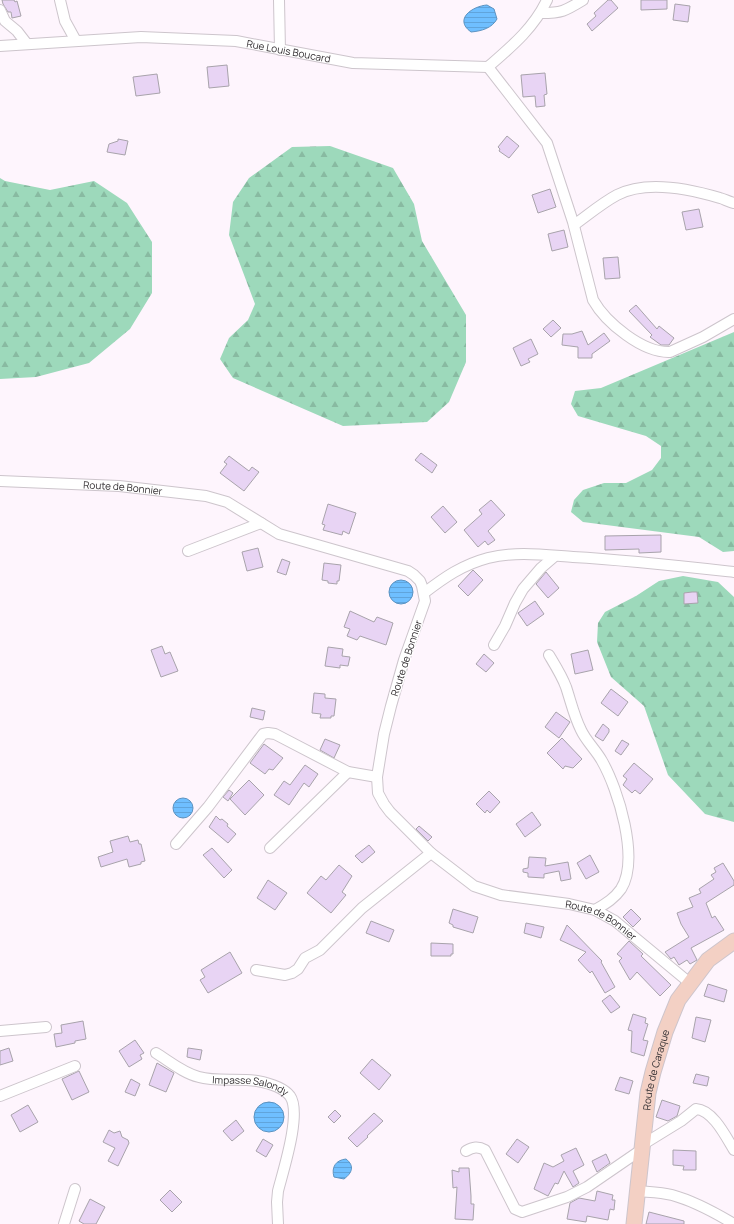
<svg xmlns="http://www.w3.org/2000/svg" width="734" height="1224" font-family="Manrope,sans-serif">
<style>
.forest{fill:url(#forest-firs)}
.water{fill:url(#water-rules);stroke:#5c93c1}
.building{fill:#e8d4f4;stroke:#a8a3ab}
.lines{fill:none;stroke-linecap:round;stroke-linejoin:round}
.street-casing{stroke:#cdc5cc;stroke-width:12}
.secondary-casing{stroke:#cdc5cc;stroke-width:17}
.street{stroke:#fff;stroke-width:10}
.secondary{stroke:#f3d0c4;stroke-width:15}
.labels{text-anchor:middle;stroke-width:3;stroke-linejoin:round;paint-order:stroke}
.street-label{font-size:10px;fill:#302c2f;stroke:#fff}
</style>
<defs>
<pattern id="forest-firs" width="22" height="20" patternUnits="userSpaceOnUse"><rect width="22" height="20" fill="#9dd9bb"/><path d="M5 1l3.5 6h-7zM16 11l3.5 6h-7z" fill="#88baa1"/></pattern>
<pattern id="water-rules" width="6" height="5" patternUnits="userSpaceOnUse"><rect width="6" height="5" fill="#6fbfff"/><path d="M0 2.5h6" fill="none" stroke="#60a4db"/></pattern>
</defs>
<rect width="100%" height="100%" fill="#fef5fd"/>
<g class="forest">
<polygon points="330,146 393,168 414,204 422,241 466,315 466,362 449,402 427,422 343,426 233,378 220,359 229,338 248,320 255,304 229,235 233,202 249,178 292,147"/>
<polygon points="0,178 5,181 50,190 94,181 127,203 152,242 152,293 130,329 89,363 36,377 0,379"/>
<polygon points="734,332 734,551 723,552 699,537 583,522 571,512 574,500 583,490 604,483 626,483 652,470 661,458 661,446 646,436 578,416 571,404 575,391 601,388"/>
<polygon points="683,576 718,582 734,597 734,822 705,814 668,775 644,706 611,677 597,642 598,623 605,612 636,596 659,581"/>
</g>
<g class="water">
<path d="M 487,5 L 494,9 L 497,19 C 492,28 482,31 471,32 C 453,19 473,6 487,5 Z"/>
<circle cx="401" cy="592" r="12"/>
<circle cx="183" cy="808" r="10"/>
<circle cx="269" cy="1117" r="15"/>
<path d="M 346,1159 C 355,1166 352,1173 344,1179 L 334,1177 C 331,1167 336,1160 346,1159 Z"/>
</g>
<g class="building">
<polygon points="2,0 14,0 15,2 17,1 21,16 12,18 11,12 8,12 3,4"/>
<polygon points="608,0 611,0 618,8 592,31 587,24 596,16 594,13"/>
<polygon points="641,0 667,0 667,9 641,10"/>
<polygon points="675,4 690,6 688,22 673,20"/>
<polygon points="227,65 229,86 209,88 207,67"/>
<polygon points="545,73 547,94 544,95 545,106 536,107 535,96 523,97 521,75"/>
<polygon points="157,74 160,93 136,96 133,77"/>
<polygon points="507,136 519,146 509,158 499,151 500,149 498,147"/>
<polygon points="118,139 128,141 125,155 107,152 109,144 118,141"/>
<polygon points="550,189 556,207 538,213 532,195"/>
<polygon points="699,209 703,227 686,230 682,212"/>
<polygon points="564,230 568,247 552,251 548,234"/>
<polygon points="618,257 620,278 605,279 603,258"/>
<polygon points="636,305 657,329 659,326 674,338 669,345 661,345 650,337 652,335 629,311"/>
<polygon points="553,320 561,328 551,337 543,329"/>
<polygon points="582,331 588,345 604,333 610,341 592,354 592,358 578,358 578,347 562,345 563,334 572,334"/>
<polygon points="531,339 538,354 528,359 530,362 521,366 513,348"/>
<polygon points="421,453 437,465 432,473 415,460"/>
<polygon points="229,456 249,471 252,467 259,472 244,491 220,473 227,464 224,462"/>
<polygon points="491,500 505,515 488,531 495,540 488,545 485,541 478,547 464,530 482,514 479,510"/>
<polygon points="328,504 356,513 349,534 343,531 342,535 323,530 325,525 322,524"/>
<polygon points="443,506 457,522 445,533 431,517"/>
<polygon points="661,535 661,552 639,553 639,549 605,550 605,536"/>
<polygon points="258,548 263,567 247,571 242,552"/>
<polygon points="282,559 290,562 286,575 277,572"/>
<polygon points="324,563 341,565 339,581 337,581 337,584 328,583 328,581 322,580"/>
<polygon points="473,570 483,580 468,596 458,586"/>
<polygon points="546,572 559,588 548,598 536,584"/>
<polygon points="692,592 697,592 698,603 684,604 684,593"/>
<polygon points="535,601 544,614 527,626 518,613"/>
<polygon points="350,611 374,622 377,617 393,623 386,645 360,636 357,640 347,636 350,629 344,627"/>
<polygon points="162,646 165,654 170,652 178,671 161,677 151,650"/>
<polygon points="328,647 343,649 342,656 350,657 348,666 340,665 340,668 325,666"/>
<polygon points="588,650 593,670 575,674 571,654"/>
<polygon points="484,654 494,663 486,672 476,664"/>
<polygon points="611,689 628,702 618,716 601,703"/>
<polygon points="314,693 325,694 325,698 336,699 334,716 331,716 331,718 320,718 321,714 312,713"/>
<polygon points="252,708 265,711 263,720 250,717"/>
<polygon points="556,712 570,722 559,738 545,727"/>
<polygon points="603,724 609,729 609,732 603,741 595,736"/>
<polygon points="562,738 582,759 573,768 565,766 563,769 547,753"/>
<polygon points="325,739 340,745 334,758 320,750"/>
<polygon points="622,740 629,744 621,755 615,751"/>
<polygon points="264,744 283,758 273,770 269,769 265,774 250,763"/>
<polygon points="634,763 653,779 640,794 635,790 632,793 623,785 627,779 623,776"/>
<polygon points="305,765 318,774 309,787 304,783 289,805 274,795 284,781 290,785"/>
<polygon points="249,780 264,795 245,815 230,799"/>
<polygon points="229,790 233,793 228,801 223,797"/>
<polygon points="489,791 500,802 490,813 487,810 485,813 476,804"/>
<polygon points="532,812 541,825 525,837 516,824"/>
<polygon points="216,816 220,820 222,819 228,824 227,826 236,834 228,843 209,827"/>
<polygon points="419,826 432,837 428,841 416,829"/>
<polygon points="128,836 130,842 138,840 139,844 141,844 145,861 141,862 141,864 129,867 127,859 101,867 98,857 113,852 110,841"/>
<polygon points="369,845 375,852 362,863 355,856"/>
<polygon points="212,848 232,870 224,878 203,855"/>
<polygon points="590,855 599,872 586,879 577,863"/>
<polygon points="529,857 546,858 545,866 568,862 571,879 561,881 559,871 544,874 544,878 528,877 528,873 523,872 523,869 528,868"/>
<polygon points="723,863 734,881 734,885 706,903 712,918 715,916 724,930 691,948 697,960 690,964 687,960 679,965 674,957 671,959 665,952 689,937 681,924 677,913 693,907 689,898 701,893 699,889 714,879 711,875 716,872 714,868"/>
<polygon points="339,865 352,876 342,892 346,895 331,913 307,893 321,876 326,880"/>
<polygon points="268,880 287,893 275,910 257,898"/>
<polygon points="453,909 478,917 473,933 453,927 453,925 449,923"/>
<polygon points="631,909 641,919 633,927 623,917"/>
<polygon points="371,921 394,930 389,942 366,933"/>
<polygon points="526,923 544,927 541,938 524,933"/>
<polygon points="567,925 602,961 601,962 615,987 605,993 592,971 590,973 578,960 586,952 560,940"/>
<polygon points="629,941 643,954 641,956 671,985 660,996 637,972 630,980 619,961 622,958 617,954"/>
<polygon points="431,943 453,944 453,954 451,954 451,956 431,956"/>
<polygon points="230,952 242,973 208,993 200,980 205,977 201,970"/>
<polygon points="708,984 727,990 724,1002 704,996"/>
<polygon points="610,995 620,1007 611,1013 602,1001"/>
<polygon points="633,1014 646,1018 645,1023 648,1024 643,1040 648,1041 644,1056 631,1052 632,1031 628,1030"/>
<polygon points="696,1017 711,1020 705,1042 692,1038"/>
<polygon points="83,1021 86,1039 75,1041 75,1043 56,1047 54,1034 62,1033 61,1025"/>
<polygon points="135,1040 144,1053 140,1055 142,1059 129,1067 119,1051"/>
<polygon points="9,1048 13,1061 0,1065 0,1051"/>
<polygon points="188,1048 202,1050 200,1060 187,1057"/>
<polygon points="372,1059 391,1075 379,1090 360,1073"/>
<polygon points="157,1063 174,1073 166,1092 149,1085"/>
<polygon points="79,1071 89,1092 72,1100 62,1079"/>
<polygon points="696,1074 709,1077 707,1086 693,1083"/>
<polygon points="620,1077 633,1081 629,1094 615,1090"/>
<polygon points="131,1079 140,1084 135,1096 125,1092"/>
<polygon points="662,1100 680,1106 677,1116 668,1121 656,1117"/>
<polygon points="28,1105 38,1122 20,1132 11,1115"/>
<polygon points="335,1110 341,1116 334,1123 328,1117"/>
<polygon points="374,1113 383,1121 367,1136 368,1137 357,1147 348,1138"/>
<polygon points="236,1120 244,1131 232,1141 223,1131"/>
<polygon points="109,1130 114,1133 120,1131 122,1137 128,1140 129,1143 118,1166 108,1161 115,1148 103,1142"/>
<polygon points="263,1139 273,1145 266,1157 256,1151"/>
<polygon points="517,1139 529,1147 518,1163 506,1154"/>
<polygon points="576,1148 584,1165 573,1171 579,1183 573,1187 564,1171 558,1184 555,1183 548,1196 534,1189 544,1163 553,1167 564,1161 561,1155"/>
<polygon points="673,1150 696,1151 696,1170 683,1170 684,1166 673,1165"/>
<polygon points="606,1154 610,1163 597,1172 592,1161"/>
<polygon points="459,1168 469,1168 471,1196 471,1204 474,1204 473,1220 455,1219 457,1187 453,1188 452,1170 459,1172"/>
<polygon points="170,1190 182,1202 172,1212 160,1200"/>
<polygon points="597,1191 613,1195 612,1200 615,1200 614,1210 610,1209 608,1220 587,1216 586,1222 567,1219 570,1203 579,1198 595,1201"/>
<polygon points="90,1199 105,1207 96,1224 84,1224 79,1221"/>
<polygon points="649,1212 684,1221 684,1224 646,1224"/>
</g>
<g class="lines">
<g class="street-casing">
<g id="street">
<polyline points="60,0 65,21 76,41"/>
<polyline points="279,0 280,50"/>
<polyline points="0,10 5,21 17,31 27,44"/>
<path d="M 541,13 C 562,13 565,11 583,0"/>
<path id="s1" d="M 0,46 L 141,37 L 236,41 L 353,63 L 488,67 C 511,47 534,28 547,0"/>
<path d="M 488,67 L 547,143 L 573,222 L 593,300 C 606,323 643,353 670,352 L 703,337 L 734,319"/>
<path d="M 574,225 C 588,215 602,203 617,195 C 646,180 690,189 720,198 C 724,199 729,202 734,203"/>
<path id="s2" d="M 0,481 L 119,486 L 206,496 L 227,502 L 279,534 L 408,571 L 414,575 L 420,581 L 422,586 L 425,601 L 404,660 L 391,706 L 384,734 L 377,777 L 378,793 L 384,804 L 390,812 L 431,853 L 474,886 L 501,895 L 569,904 L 595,910 L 615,921 L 691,984"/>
<polyline points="188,551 261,523"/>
<path d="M 424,593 C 445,577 462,565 488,558 C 515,551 545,555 573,557 C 627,560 680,566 734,572"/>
<polyline points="494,645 505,626 515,603 523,589 541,568 555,556"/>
<path d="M 549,655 C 555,665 562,676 566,687 C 571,702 574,716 581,730 C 586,741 596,750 602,761 C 618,789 640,859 621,889 C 614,899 605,904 595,910"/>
<polyline points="176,844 208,807 263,734 268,733 275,734 348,772 377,777"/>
<polyline points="270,848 348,772"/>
<polyline points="256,970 285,975 292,973 298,969 305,958 320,950 362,908 431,853"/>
<polyline points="0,1031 46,1027"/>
<path id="s3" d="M 156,1053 C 169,1061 183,1073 199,1077 C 215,1082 239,1078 257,1081 C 268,1083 283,1087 290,1096 C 302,1113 283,1171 278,1191 L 277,1202 L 278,1224"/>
<polyline points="0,1096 75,1066"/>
<path d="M 642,1145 L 681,1121 L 696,1109 C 713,1110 726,1137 734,1150"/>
<path d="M 466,1151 C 473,1147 478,1146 485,1150 L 515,1209 L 522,1212 L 567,1197 L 587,1187 L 641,1150"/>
<path d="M 638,1191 C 649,1192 661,1192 672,1195 C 694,1201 714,1212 734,1224"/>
<polyline points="64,1224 75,1189"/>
</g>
</g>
<g class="secondary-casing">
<g id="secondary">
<path id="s4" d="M 634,1224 L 648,1093 L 653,1072 L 665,1032 L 678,1000 L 708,960 L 734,941"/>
</g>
</g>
<use href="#street" class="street"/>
<use href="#secondary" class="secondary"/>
</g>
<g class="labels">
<g class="street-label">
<text dy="4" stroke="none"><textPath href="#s1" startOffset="290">Rue Louis Boucard</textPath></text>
<text dy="4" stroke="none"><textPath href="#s2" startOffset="123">Route de Bonnier</textPath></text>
<text transform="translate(406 658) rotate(-72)" y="4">Route de Bonnier</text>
<text dy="4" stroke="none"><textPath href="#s2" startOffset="927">Route de Bonnier</textPath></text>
<text dy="4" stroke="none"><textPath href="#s4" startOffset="156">Route de Caraque</textPath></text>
<text dy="4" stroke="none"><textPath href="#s3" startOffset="102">Impasse Salondy</textPath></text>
</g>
</g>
</svg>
